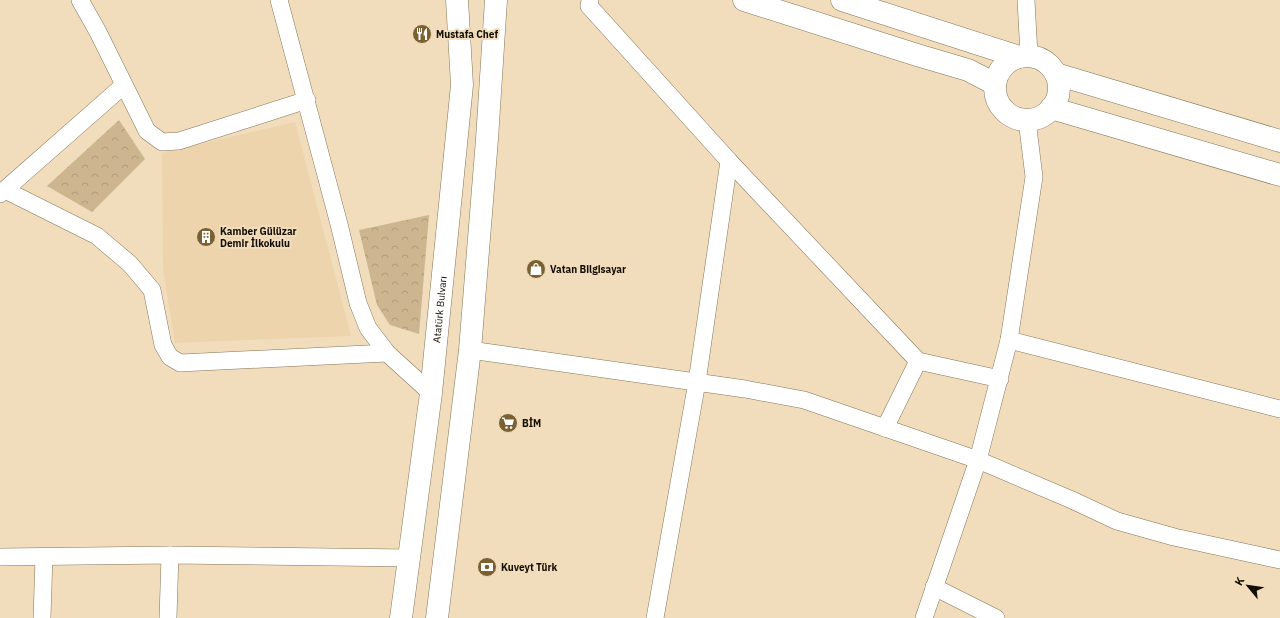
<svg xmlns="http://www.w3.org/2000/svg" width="1280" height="618" font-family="'IBM Plex Sans',sans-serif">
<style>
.built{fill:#edd4ac}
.park{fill:url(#park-crowns)}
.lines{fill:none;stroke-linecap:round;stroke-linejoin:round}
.minor-casing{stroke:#867456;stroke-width:18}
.secondary-casing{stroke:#867456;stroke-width:23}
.primary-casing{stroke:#867456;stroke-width:23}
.minor{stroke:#fff;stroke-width:17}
.secondary{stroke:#fff;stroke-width:22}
.primary{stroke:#fff;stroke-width:22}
.labels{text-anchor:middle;stroke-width:4;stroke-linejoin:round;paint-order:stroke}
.poi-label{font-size:10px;font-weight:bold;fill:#130d03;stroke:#f1ddbc;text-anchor:start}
.street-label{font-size:10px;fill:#130d03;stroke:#f1ddbc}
</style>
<defs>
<pattern id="park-crowns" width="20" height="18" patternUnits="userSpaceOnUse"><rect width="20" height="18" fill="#cdb58f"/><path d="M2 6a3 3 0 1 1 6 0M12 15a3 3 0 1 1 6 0" fill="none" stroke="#af9a7a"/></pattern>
</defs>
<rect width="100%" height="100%" fill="#f1ddbc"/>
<polygon class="built" points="295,122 351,336 175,343 163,269 162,153"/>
<g class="park">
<polygon points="119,120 145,159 92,212 47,186"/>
<polygon points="429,215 419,334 390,325 377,305 359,230"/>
</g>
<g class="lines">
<g class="minor-casing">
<g id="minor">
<polyline points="80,0 98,32 147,131 162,142 179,141 307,100"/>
<polyline points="279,0 339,224 358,303 368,328 387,353 431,393"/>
<polyline points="590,0 589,6 729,161 918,361 1000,379"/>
<polyline points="1026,0 1029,55"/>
<polyline points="5,190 97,236 130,264 152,290 163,345 170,357 180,363 387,353"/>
<polyline points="0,194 124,85"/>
<polyline points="1009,340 1280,409"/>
<polyline points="470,350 745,389 804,400 978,460 1072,500 1117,521 1174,537 1280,560"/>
<polyline points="885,428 918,361"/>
<polyline points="0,557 170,555 409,558"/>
<polyline points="934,587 996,618"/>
<polyline points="42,618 44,557"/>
<polyline points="168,618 170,555"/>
<polyline points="655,618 697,382 729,161"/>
<polyline points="924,618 978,460 1009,340 1034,177 1027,120"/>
</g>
</g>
<g class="secondary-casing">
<g id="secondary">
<polyline points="744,0 917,55 968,70 995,84"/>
<polyline points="842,0 1019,57"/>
<circle cx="1027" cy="88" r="32"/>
<polyline points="1056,74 1280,141"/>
<polyline points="1051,108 1280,175"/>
</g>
</g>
<g class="primary-casing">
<g id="primary">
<path id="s1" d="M 401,618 L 431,393 L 462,85 L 457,0"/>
<polyline points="437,618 470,350 487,139 496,0"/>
</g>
</g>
<use href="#minor" class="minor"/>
<use href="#secondary" class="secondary"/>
<use href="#primary" class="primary"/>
</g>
<defs>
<g id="restaurant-disc" transform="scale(1)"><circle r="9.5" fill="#7b6032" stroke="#f1ddbc"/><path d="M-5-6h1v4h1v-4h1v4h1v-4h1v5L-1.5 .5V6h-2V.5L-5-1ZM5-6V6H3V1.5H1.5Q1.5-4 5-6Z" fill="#fff"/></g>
<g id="building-disc" transform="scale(1)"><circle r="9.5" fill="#7b6032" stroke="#f1ddbc"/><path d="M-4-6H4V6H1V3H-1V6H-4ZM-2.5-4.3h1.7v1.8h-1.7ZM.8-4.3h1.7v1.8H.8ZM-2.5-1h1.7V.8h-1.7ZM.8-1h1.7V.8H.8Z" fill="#fff"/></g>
<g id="shop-disc" transform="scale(1)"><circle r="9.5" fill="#7b6032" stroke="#f1ddbc"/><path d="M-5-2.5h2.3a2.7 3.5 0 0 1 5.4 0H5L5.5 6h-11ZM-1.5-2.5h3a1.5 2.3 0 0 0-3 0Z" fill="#fff"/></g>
<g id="supermarket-disc" transform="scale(1)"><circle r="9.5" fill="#7b6032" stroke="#f1ddbc"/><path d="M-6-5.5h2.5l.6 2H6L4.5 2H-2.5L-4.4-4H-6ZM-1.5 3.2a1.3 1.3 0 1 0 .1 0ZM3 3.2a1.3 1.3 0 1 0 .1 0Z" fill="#fff"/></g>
<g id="bank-disc" transform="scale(1)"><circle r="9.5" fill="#7b6032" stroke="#f1ddbc"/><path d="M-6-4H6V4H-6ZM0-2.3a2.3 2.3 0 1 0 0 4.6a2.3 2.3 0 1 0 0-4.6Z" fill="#fff"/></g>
</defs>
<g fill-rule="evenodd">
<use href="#restaurant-disc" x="422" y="34"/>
<use href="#building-disc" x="206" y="237"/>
<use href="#shop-disc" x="536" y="269"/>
<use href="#supermarket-disc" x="508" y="423"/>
<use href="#bank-disc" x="487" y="567"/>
</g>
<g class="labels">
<g class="poi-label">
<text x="436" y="38">Mustafa Chef</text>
<text x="220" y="235">Kamber Gülüzar<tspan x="220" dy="12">Demir İlkokulu</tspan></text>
<text x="550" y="273">Vatan Bilgisayar</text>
<text x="522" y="427">BİM</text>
<text x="501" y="571">Kuveyt Türk</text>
</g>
<g class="street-label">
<text dy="4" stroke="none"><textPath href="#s1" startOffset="311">Atatürk Bulvarı</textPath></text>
</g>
</g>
<g transform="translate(1248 586) rotate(299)" stroke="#f1ddbc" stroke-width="3" paint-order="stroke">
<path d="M0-3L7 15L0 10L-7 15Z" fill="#130d03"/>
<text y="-6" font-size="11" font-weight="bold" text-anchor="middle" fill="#130d03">K</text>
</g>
</svg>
